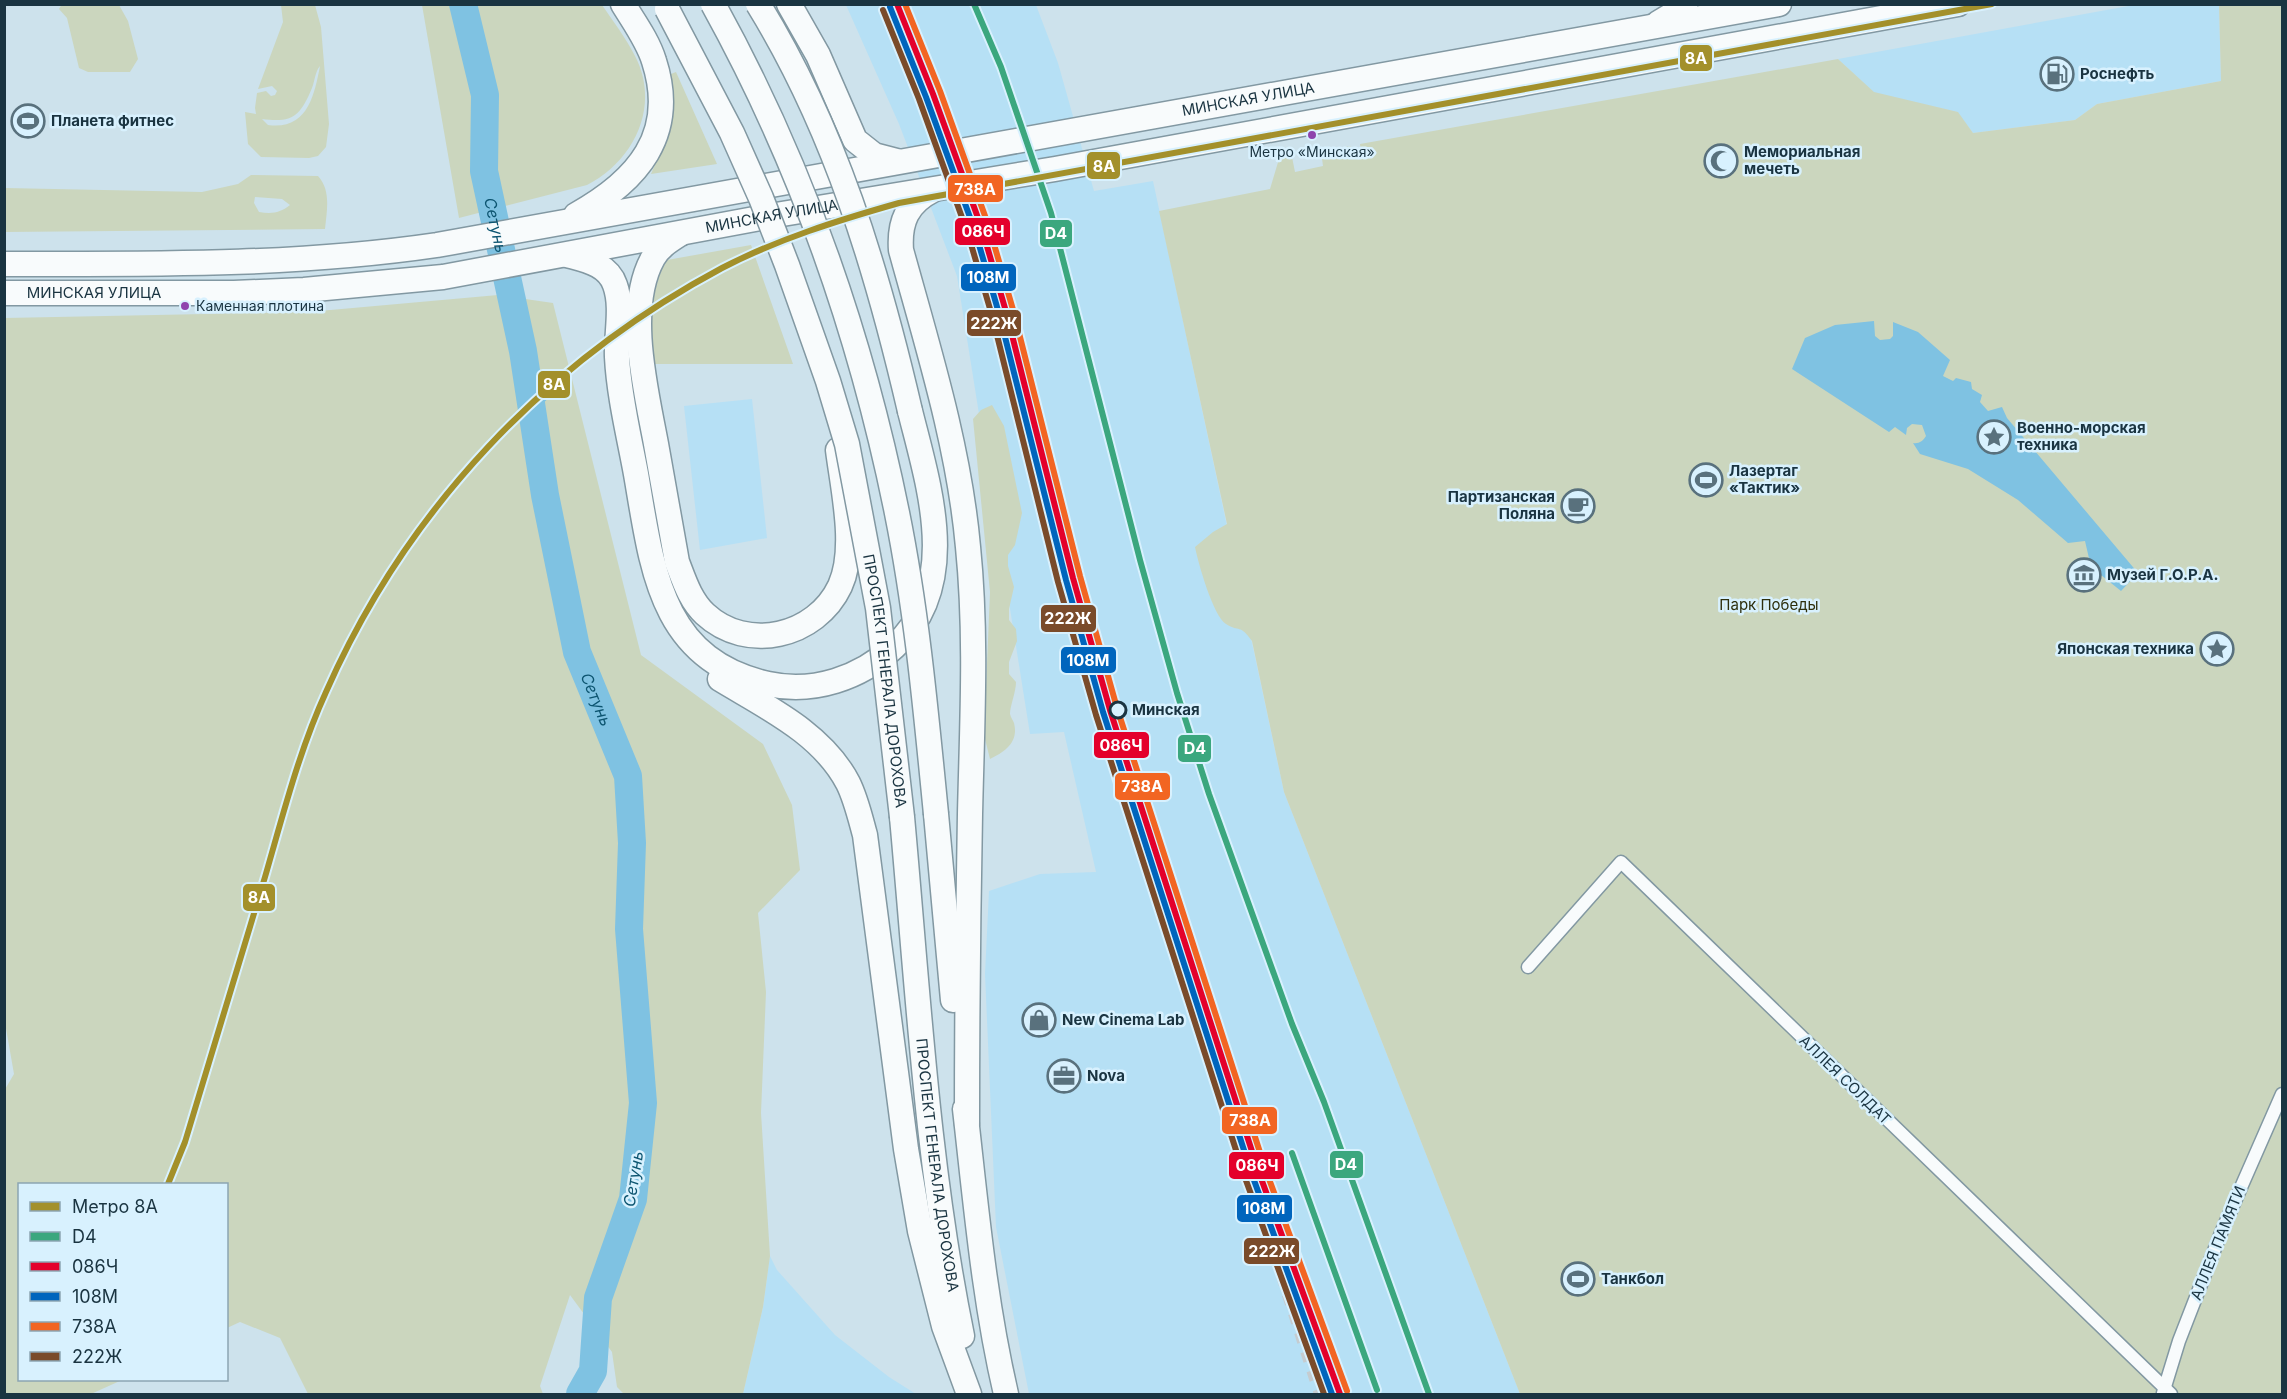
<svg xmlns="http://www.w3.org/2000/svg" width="2287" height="1399" font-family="Inter,sans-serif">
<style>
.built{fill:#b6e0f5}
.green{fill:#cbd6be;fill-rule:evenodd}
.water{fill:#7fc2e2}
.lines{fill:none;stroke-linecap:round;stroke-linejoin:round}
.stream{stroke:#7fc2e2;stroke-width:4.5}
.river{stroke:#7fc2e2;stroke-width:28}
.pedestrian-casing{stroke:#8298a2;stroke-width:15}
.tertiary-casing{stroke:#8298a2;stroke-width:24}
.secondary-casing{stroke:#8298a2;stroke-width:27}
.pedestrian{stroke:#f8fbfc;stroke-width:12}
.tertiary{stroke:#f8fbfc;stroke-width:21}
.secondary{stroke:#f8fbfc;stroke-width:24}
.rail{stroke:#c5ccd0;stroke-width:4.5;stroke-dasharray:10 10;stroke-linecap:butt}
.secondary-bridge-casing{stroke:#8298a2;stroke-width:27;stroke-linecap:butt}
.secondary-bridge{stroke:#f8fbfc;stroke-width:24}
.rail-1-casing{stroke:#d8f1fe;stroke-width:10}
.rail-2-casing{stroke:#d8f1fe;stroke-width:10}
.rail-3-casing{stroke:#d8f1fe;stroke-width:10}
.rail-4-casing{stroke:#d8f1fe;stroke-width:10}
.rail-5-casing{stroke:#d8f1fe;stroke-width:10}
.rail-1{stroke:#3ba77e;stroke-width:6}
.rail-2{stroke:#e4002b;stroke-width:6}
.rail-3{stroke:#0065bd;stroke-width:6}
.rail-4{stroke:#f26522;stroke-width:6}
.rail-5{stroke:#7a4b2a;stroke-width:6}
.metro-1-casing{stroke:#d8f1fe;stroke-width:10}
.metro-1{stroke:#a3902b;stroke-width:6}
.bus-dot{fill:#8e44ad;stroke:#d8f1fe;stroke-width:2}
.stop-dot{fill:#d8f1fe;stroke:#1a3441;stroke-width:3}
.labels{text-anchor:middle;stroke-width:5;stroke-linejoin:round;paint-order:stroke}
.bus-label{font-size:14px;fill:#1a3441;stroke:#d8f1fe}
.poi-label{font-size:15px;font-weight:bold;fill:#1a3441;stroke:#d8f1fe;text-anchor:start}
.street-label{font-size:15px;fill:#1a3441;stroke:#d8f1fe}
.park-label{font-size:15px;fill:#2e2f0c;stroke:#d8f1fe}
.stop-label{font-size:15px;font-weight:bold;fill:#1a3441;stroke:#d8f1fe;text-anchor:start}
.water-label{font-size:16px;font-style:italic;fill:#0d5571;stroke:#d8f1fe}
.line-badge{stroke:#d8f1fe;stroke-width:2}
.badge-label{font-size:16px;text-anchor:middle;font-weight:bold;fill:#fff}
</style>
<rect width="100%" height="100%" fill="#cde2ec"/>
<g class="built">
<polygon points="846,5 1036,5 1058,63 1094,191 1153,181 1284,792 1520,1394 1029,1394 996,1227 985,974 989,891 1040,874 1096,872 1064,732 1030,734 957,276 899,124"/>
<polygon points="2134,5 2219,5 2221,81 2097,104 2075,120 1973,133 1957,112 1874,93 1838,59"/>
<polygon points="752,399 767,538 700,550 684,406"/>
<polygon points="770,1256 777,1270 835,1335 889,1377 916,1394 743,1394 763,1307"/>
</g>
<g class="green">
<polygon points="62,4 119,5 128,21 138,59 130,72 88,72 79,68 67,18 59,9"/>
<path d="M 281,5 L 315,5 L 321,27 L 329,124 L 326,147 L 318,156 L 309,158 L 261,157 L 248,144 L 245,112 L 256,114 L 255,108 L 257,93 L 266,91 L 271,96 L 275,95 L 277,91 L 272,86 L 258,89 L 283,22 ZM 320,66 C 314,97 307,130 268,125 L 262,119 C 292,123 300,117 312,88 C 315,80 315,72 320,66 Z"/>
<path d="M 422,5 L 602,5 C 613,21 626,38 635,56 C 661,106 634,161 587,185 L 459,218 Z"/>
<path d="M 2219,5 L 2282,5 L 2282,1394 L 1520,1394 L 1284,792 L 1252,641 C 1239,623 1240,633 1226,624 C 1213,616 1198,562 1195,547 L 1213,532 L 1227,524 L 1159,211 L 1270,189 L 1279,159 L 1292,157 L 1295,172 L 1323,166 L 1321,151 L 1351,146 L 1353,159 L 1362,158 L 1360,144 L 1838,59 L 1874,92 L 1958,112 L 1973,133 L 2075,120 L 2097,104 L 2221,81 Z"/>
<path d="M 676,72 L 717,164 L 651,174 C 666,142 673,109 671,74 Z"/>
<path d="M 251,175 L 318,176 C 331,190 327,210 325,229 L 5,232 L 5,188 L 202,192 L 238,184 ZM 255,197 L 282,199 L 290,205 C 280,213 272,214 259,212 L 254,203 Z"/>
<path d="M 751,245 L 793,364 L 653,364 C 651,330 648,291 667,260 Z"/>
<polygon points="498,295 553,303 641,655 763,744 792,805 800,870 758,913 766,992 761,1113 770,1256 763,1307 743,1394 624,1394 617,1387 612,1352 570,1295 540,1386 543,1394 308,1394 280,1338 240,1322 227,1328 226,1184 20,1184 20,1380 122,1380 91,1394 5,1394 4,1091 14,1074 4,1017 5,318 308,312"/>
<path d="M 992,405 L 1004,426 L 1022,513 L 1015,545 L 1008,555 L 1008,566 L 1014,587 L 1009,609 L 1009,620 L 1016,629 L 1017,641 L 1009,662 L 1009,674 L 1016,682 C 1016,692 1010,706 1010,714 C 1011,718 1013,720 1014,723 C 1019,742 1005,752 990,759 L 984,735 L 990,592 L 973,419 L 981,410 Z"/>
</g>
<path class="water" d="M 1874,321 L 1875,336 L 1880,340 L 1890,339 L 1893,336 L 1893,322 L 1918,332 L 1950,360 L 1943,376 L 1953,381 L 1956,378 L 1971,382 L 1972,389 L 1982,395 L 1980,402 L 1988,411 L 2002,407 L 2007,418 L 2138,573 L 2121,591 L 2091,567 L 2085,541 L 2068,543 L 2018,500 L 1968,469 L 1920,454 L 1913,443 C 1919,444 1923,441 1926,436 L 1922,425 L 1912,424 L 1907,428 L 1906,435 L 1895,427 L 1889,432 L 1792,369 L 1805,338 L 1835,325 Z"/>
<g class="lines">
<polyline class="stream" points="533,411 550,393"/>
<path class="river" id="s1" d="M 463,4 L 485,95 L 484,171 L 523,351 L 545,495 L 577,652 L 628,776 L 632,843 L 629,929 L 643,1103 L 633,1199 L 598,1298 L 593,1371 L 580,1394"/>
<g class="pedestrian-casing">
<g id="pedestrian">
<polyline points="1528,967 1621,862 2171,1394"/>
<polyline points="2163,1393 2179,1341 2221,1233 2282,1094"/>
</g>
</g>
<g class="tertiary-casing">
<polyline id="tertiary" points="1657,22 1687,4"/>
</g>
<g class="secondary-casing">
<g id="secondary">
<polyline points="789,4 818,55 855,140 874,155 897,161"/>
<path d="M 933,190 C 907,203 899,222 901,250 C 928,348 959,446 968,547 C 977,636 972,725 970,814 C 968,917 967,1020 967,1123"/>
<path d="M 576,215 C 637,181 678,135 654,61 C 648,41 634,22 623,4"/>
<path d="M 680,234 C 669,241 659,247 653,258 C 625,308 646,390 656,444 C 663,483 670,523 677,562 C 684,580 690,600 705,614 C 747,653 816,637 840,586 C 857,549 843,490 838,450"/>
<path d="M 567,255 C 585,260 608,264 615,285 C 623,307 616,334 617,357 C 619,396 629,436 636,474 C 652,566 659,660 768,684 C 814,694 860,678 894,647 C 962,585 929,487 910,411"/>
<path id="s2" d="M 4,264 C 149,264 294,266 437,245 L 1779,4"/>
<path id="s3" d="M 4,293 L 234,293 L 304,290 L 443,277 L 776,215 L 1055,169 L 1958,4"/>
<path d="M 720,679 C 766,707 822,733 848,783 C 856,799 860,817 865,835 L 906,1149 L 920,1231 L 944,1326 L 969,1394"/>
<polyline points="936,814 953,1000"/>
<path id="s4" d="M 902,817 C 918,991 927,1165 962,1336"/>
<path d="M 965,1109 C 976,1205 984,1300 1006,1394"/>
</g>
</g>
<use href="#pedestrian" class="pedestrian"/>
<use href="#tertiary" class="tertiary"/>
<use href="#secondary" class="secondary"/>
<polyline class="rail" points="1027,393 1055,572 1136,835 1316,1394"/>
<g class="secondary-bridge-casing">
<g id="secondary-bridge">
<path d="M 713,4 C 801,163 861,335 897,513 C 917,612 926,713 936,814"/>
<path d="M 758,4 C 835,129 877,269 910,411"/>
<path id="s5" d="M 667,9 L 732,133 L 761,198 L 787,265 L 828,381 L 847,444 L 878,608 L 902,817"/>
</g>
</g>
<use href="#secondary-bridge" class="secondary-bridge"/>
<g class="rail-1-casing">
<g id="rail-1">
<polyline points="974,4 1001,67 1051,213 1140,560 1177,693 1209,794 1292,1024 1324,1102 1429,1394"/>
<polyline points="1292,1153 1377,1390"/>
</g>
</g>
<g class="rail-2-casing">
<polyline id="rail-2" points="897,4 933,94 982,229 1007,315 1073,578 1110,710 1258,1170 1340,1394"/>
</g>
<g class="rail-3-casing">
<polyline id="rail-3" points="890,7 926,97 975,231 1000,317 1066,580 1103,712 1251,1172 1332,1394"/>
</g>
<g class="rail-4-casing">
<polyline id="rail-4" points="905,4 940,91 989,227 1014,313 1080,576 1117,708 1265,1168 1347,1391"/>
</g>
<g class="rail-5-casing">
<polyline id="rail-5" points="883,10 919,99 968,234 993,319 1058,582 1096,715 1244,1175 1324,1394"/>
</g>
<use href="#rail-1" class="rail-1"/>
<use href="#rail-2" class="rail-2"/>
<use href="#rail-3" class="rail-3"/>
<use href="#rail-4" class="rail-4"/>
<use href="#rail-5" class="rail-5"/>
<g class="metro-1-casing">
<path id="metro-1" d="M 168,1184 L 185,1142 C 211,1053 239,965 265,877 C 283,815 299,751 326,692 C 406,510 546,362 722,268 C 778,239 839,220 899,203 L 1992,4"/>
</g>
<use href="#metro-1" class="metro-1"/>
</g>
<defs>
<g id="fuel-ring" transform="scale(1.725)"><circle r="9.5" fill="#d8f1fe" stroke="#59717d" stroke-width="1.5"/><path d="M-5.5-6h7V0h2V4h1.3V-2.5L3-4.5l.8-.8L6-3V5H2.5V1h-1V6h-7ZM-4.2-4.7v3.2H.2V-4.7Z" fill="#59717d"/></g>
<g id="stadium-ring" transform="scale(1.725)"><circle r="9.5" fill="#d8f1fe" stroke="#59717d" stroke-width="1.5"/><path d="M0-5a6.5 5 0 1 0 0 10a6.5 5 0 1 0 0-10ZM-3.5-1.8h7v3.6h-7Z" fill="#59717d"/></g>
<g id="mosque-ring" transform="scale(1.725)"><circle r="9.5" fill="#d8f1fe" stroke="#59717d" stroke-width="1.5"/><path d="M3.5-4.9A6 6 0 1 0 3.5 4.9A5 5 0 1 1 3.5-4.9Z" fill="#59717d"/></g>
<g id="sight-ring" transform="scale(1.725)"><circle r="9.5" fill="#d8f1fe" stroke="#59717d" stroke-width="1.5"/><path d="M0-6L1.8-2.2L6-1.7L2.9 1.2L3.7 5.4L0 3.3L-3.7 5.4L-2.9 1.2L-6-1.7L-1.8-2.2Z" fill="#59717d"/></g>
<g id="cafe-ring" transform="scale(1.725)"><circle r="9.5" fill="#d8f1fe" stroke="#59717d" stroke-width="1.5"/><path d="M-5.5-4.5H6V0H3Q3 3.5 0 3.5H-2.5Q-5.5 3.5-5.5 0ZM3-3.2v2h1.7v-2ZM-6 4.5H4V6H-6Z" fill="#59717d"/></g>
<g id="museum-ring" transform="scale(1.725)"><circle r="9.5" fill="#d8f1fe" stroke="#59717d" stroke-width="1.5"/><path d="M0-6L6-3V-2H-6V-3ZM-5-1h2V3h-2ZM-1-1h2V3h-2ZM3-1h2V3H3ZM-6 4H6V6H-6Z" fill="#59717d"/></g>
<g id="shop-ring" transform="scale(1.725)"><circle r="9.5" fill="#d8f1fe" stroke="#59717d" stroke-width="1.5"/><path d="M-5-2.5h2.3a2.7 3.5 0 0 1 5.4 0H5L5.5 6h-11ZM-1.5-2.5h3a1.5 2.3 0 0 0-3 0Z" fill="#59717d"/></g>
<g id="office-ring" transform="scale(1.725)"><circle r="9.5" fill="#d8f1fe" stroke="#59717d" stroke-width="1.5"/><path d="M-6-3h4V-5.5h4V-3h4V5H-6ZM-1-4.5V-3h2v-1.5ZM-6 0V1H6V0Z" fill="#59717d"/></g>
</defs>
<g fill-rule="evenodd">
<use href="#fuel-ring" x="2057" y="74"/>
<use href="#stadium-ring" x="28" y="121"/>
<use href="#mosque-ring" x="1721" y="161"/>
<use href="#sight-ring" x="1994" y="437"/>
<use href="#stadium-ring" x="1706" y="480"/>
<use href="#cafe-ring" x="1578" y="506"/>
<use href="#museum-ring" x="2084" y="575"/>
<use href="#sight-ring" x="2217" y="649"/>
<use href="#shop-ring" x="1039" y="1020"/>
<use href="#office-ring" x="1064" y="1076"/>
<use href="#stadium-ring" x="1578" y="1279"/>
</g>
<g class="bus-dot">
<circle cx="1312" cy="135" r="5"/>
<circle cx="185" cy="306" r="5"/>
</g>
<circle class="stop-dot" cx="1118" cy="710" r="8"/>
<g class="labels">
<g class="bus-label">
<text x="1312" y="157">Метро «Минская»</text>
<text x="196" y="311" text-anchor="start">Каменная плотина</text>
</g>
<g class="poi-label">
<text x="2080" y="79">Роснефть</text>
<text x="51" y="126">Планета фитнес</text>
<text x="1744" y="157">Мемориальная<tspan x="1744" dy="17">мечеть</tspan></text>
<text x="2017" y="433">Военно-морская<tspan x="2017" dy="17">техника</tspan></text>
<text x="1729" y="476">Лазертаг<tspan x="1729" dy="17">«Тактик»</tspan></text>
<text x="1555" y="502" text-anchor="end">Партизанская<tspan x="1555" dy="17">Поляна</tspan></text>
<text x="2107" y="580">Музей Г.О.Р.А.</text>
<text x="2194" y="654" text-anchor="end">Японская техника</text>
<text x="1062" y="1025">New Cinema Lab</text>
<text x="1087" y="1081">Nova</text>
<text x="1601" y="1284">Танкбол</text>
</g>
<g class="street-label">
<text dy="5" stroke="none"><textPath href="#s2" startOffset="1258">МИНСКАЯ УЛИЦА</textPath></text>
<text dy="5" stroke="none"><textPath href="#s3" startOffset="774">МИНСКАЯ УЛИЦА</textPath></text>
<text dy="5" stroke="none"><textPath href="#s3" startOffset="90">МИНСКАЯ УЛИЦА</textPath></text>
<text dy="5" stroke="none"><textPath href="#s5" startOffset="712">ПРОСПЕКТ ГЕНЕРАЛА ДОРОХОВА</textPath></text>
<text transform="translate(1845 1080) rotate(44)" y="5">АЛЛЕЯ СОЛДАТ</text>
<text dy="5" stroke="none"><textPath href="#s4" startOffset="350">ПРОСПЕКТ ГЕНЕРАЛА ДОРОХОВА</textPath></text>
<text transform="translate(2218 1243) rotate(-68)" y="5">АЛЛЕЯ ПАМЯТИ</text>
</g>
<g class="park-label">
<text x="1769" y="610">Парк Победы</text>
</g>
<g class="stop-label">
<text x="1132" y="715">Минская</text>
</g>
<g class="water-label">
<text dy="6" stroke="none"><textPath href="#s1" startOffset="225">Сетунь</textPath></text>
<text dy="6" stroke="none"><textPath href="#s1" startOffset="711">Сетунь</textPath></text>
<text transform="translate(633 1179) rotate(-81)" y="6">Сетунь</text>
</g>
</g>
<g class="line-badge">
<rect x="1679" y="44" width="34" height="28" rx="6" fill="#a3902b"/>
<rect x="1086" y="151" width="35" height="29" rx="6" fill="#a3902b"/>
<rect x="947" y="174" width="57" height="29" rx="6" fill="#f26522"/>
<rect x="954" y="217" width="57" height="29" rx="6" fill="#e4002b"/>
<rect x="1039" y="219" width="34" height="29" rx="6" fill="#3ba77e"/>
<rect x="960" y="263" width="57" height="29" rx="6" fill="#0065bd"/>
<rect x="966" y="309" width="56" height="28" rx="6" fill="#7a4b2a"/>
<rect x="537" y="370" width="34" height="29" rx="6" fill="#a3902b"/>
<rect x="1040" y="604" width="57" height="29" rx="6" fill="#7a4b2a"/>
<rect x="1060" y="646" width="57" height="28" rx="6" fill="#0065bd"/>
<rect x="1093" y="731" width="57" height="28" rx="6" fill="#e4002b"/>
<rect x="1177" y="734" width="35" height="29" rx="6" fill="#3ba77e"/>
<rect x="1114" y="772" width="57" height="29" rx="6" fill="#f26522"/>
<rect x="242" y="883" width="34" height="29" rx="6" fill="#a3902b"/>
<rect x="1221" y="1106" width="57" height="29" rx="6" fill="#f26522"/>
<rect x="1329" y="1150" width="35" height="29" rx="6" fill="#3ba77e"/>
<rect x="1228" y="1151" width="57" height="29" rx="6" fill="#e4002b"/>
<rect x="1236" y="1194" width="57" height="29" rx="6" fill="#0065bd"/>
<rect x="1243" y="1237" width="57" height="28" rx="6" fill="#7a4b2a"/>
</g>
<g class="badge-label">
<text x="1696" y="64">8А</text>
<text x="1104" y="172">8А</text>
<text x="975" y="195">738А</text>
<text x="983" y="237">086Ч</text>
<text x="1056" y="239">D4</text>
<text x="988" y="283">108М</text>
<text x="994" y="329">222Ж</text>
<text x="554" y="390">8А</text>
<text x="1068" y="624">222Ж</text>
<text x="1088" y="666">108М</text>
<text x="1121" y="751">086Ч</text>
<text x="1195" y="754">D4</text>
<text x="1142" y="792">738А</text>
<text x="259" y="903">8А</text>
<text x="1250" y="1126">738А</text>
<text x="1346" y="1170">D4</text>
<text x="1257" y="1171">086Ч</text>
<text x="1264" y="1214">108М</text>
<text x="1272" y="1257">222Ж</text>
</g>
<rect width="2287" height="1399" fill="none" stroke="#1a3441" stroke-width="12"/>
<rect x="18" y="1183" width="210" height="198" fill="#d8f1fe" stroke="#8ca5b2" stroke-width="1.5"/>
<rect x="30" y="1202" width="30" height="9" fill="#a3902b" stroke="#8ca5b2" stroke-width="1.5"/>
<text x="72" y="1213" font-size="18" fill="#1a3441">Метро 8А</text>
<rect x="30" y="1232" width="30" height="9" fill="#3ba77e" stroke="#8ca5b2" stroke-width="1.5"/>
<text x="72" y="1243" font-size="18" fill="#1a3441">D4</text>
<rect x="30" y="1262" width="30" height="9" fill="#e4002b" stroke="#8ca5b2" stroke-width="1.5"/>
<text x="72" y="1273" font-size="18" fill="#1a3441">086Ч</text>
<rect x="30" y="1292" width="30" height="9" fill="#0065bd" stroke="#8ca5b2" stroke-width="1.5"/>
<text x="72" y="1303" font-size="18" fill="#1a3441">108М</text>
<rect x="30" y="1322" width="30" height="9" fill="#f26522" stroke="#8ca5b2" stroke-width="1.5"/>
<text x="72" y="1333" font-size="18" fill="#1a3441">738А</text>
<rect x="30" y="1352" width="30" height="9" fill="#7a4b2a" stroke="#8ca5b2" stroke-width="1.5"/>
<text x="72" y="1363" font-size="18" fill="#1a3441">222Ж</text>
</svg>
